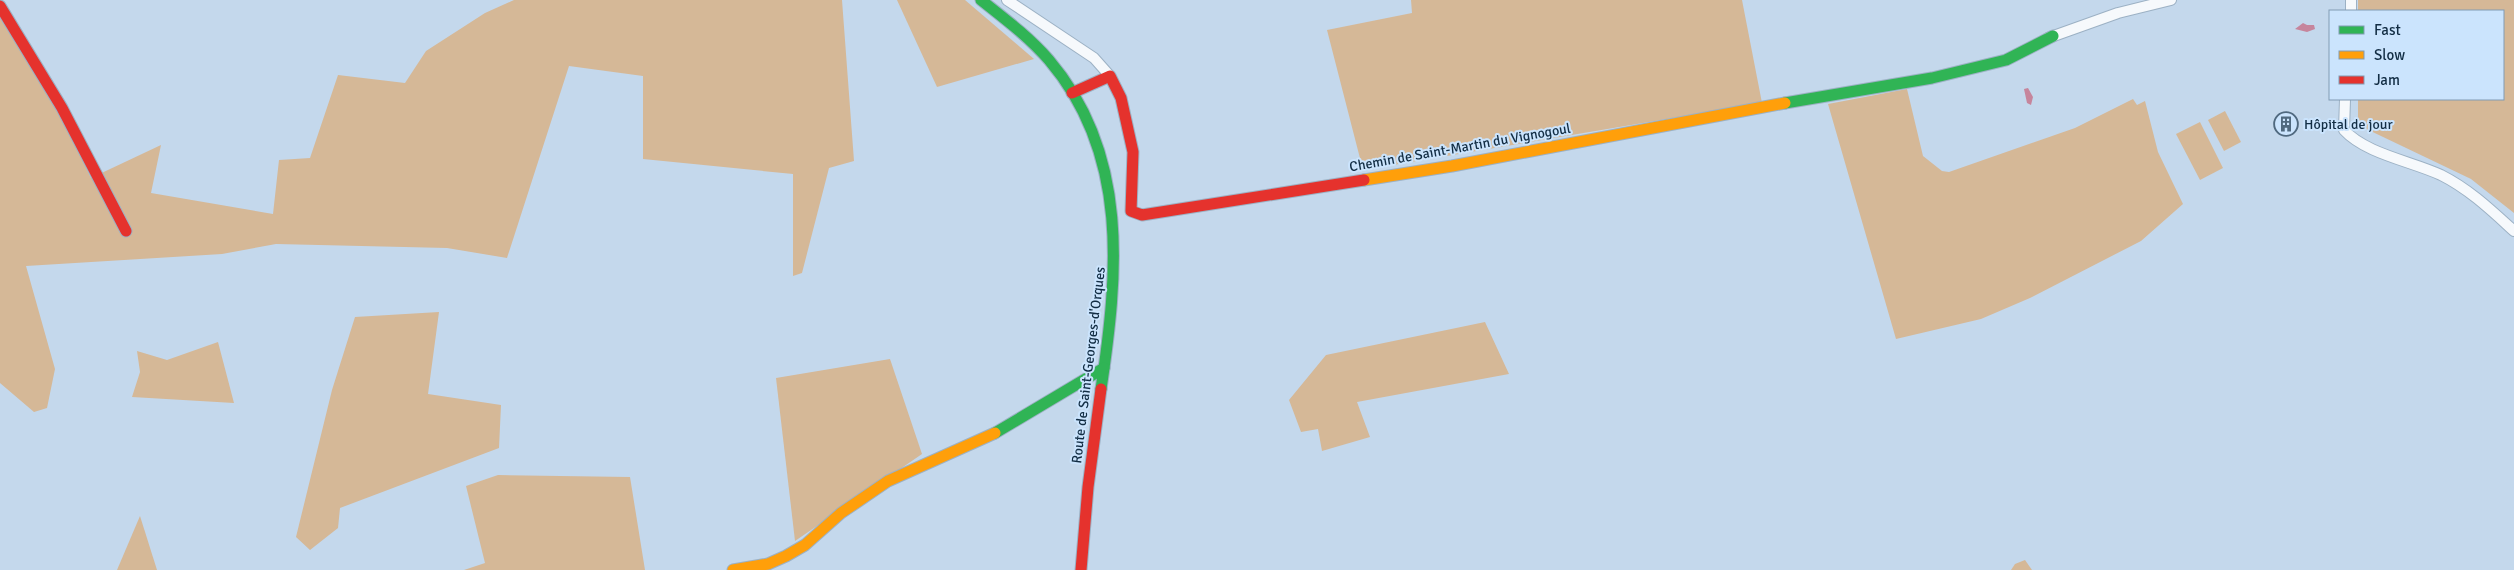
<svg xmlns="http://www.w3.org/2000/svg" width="2514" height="570" font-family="Signika,sans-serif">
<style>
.green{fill:#d5b897}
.water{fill:#c6859c}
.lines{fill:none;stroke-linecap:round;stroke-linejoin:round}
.street-casing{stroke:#9cb1c4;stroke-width:12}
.fast-casing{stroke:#9cb1c4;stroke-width:13}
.slow-casing{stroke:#9cb1c4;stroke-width:13}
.jam-casing{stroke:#9cb1c4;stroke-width:13}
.street{stroke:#f6f9fc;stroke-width:10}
.fast{stroke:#30b455;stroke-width:11}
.slow{stroke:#ff9f0a;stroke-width:11}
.jam{stroke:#e5322d;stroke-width:11}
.labels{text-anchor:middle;stroke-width:4;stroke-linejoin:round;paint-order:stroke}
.poi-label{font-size:14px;fill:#122d44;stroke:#cbe4fd;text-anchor:start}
.street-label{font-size:14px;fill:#122d44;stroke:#cbe4fd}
</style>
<rect width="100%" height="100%" fill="#c4d8ec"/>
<g class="green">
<polygon points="514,0 842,0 854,161 829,168 802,273 793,276 793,174 643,159 643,76 569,66 507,258 447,248 276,244 222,254 26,266 55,369 47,408 34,412 0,383 0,18 60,114 91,178 161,145 151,193 273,214 279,160 310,158 338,75 405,83 426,51 485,13"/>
<polygon points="897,0 965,0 1034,59 937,87"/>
<polygon points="1411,0 1742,0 1762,103 1363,170 1327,30 1412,13"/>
<polygon points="2358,0 2514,0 2514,213 2471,179 2358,125 2358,99 2503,99 2503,11 2358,11"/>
<polygon points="1907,89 1923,156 1942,171 1949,172 2075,128 2133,99 2137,105 2145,101 2158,152 2183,204 2141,241 2030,298 1981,319 1896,339 1828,104"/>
<polygon points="2225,111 2241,142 2224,151 2208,120"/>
<polygon points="2200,122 2223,168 2200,180 2176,134"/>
<polygon points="439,312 428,394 501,405 499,448 340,508 338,528 310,550 296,537 332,390 355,317"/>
<polygon points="1485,322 1509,374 1357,402 1370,437 1322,451 1318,429 1301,432 1289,400 1326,355"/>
<polygon points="218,342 234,403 132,397 140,372 137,351 167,360"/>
<polygon points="890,359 922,454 795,541 776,378"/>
<polygon points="498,475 630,477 645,570 464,570 485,563 466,486"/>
<polygon points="140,516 157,570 117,570"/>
<polygon points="2025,560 2032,570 2011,570 2015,564"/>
</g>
<g class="water">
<polygon points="2303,23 2307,25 2314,25 2315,29 2307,32 2295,29"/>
<polygon points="2028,88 2033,97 2031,105 2027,103 2024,89"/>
</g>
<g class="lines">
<g class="street-casing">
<g id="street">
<polyline points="1007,0 1094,58 1110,76"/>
<polyline points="2351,11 2351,0"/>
<polyline points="2048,38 2118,13 2171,0"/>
<path d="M 2345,99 L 2344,130 C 2366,154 2411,161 2441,175 C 2469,189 2491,210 2514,231"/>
</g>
</g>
<g class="fast-casing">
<g id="fast">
<path d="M 981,0 C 1005,19 1029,37 1049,60 C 1130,155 1118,275 1101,389"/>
<polyline points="1785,103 1932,78 2006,60 2053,36"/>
<polyline points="995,433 1104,368"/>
</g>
</g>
<g class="slow-casing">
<g id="slow">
<polyline points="1364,180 1452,166 1785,103"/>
<polyline points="733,570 768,564 786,556 805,545 841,513 888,481 995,433"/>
</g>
</g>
<g class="jam-casing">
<g id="jam">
<polyline points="0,6 62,108 126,231"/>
<polyline points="1072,93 1110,76 1121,98 1133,152 1131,211 1142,215 1364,180"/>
<polyline points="1081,570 1088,487 1101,389"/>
</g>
</g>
<use href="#street" class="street"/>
<use href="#fast" class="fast"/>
<use href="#slow" class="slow"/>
<use href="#jam" class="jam"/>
</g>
<defs>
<g id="building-ring" transform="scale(1.25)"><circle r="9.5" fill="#cbe4fd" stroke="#50697f" stroke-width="1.5"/><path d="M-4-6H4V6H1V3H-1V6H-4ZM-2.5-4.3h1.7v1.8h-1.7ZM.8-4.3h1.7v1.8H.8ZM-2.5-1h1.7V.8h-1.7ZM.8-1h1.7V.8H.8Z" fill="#50697f"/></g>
</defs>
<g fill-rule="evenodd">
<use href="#building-ring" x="2286" y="124"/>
</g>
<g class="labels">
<g class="poi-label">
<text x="2304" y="129">Hôpital de jour</text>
</g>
<g class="street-label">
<text transform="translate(1460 147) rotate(-10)" y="5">Chemin de Saint-Martin du Vignogoul</text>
<text transform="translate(1088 365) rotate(-83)" y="5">Route de Saint-Georges-d'Orques</text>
</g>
</g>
<rect x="2329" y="10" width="175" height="90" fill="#cbe4fd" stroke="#819bb3"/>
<rect x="2339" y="26" width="25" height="8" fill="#30b455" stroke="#819bb3"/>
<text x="2374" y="35" font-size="15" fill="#122d44">Fast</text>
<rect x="2339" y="51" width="25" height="8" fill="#ff9f0a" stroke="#819bb3"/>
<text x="2374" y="60" font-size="15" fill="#122d44">Slow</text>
<rect x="2339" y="76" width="25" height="8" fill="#e5322d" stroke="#819bb3"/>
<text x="2374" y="85" font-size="15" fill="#122d44">Jam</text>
</svg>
